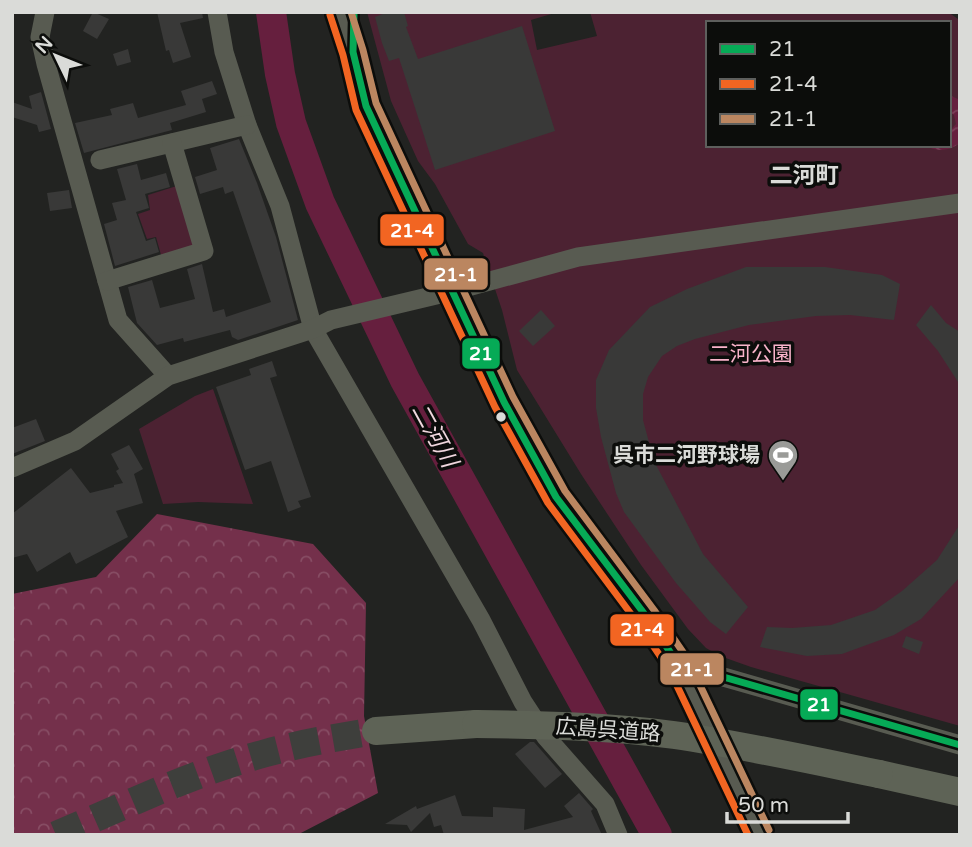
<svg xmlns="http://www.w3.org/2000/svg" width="972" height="847" font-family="'Varela Round','Noto Sans JP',sans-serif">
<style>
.forest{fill:url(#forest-crowns)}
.park{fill:#4c2232;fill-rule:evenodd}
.water{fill:url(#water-waves)}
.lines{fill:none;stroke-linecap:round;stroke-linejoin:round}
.river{stroke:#661f3e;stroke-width:30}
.building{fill:#393938}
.highway-tunnel{stroke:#3e3f3c;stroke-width:28;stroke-dasharray:28 14;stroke-linecap:butt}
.minor{stroke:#585b51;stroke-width:19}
.major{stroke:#585b51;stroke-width:23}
.highway{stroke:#5e6356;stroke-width:28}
.highway-bridge{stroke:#5e6356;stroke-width:28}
.bus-1-casing{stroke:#0c0d0b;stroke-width:12}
.bus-2-casing{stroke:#0c0d0b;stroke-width:12}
.bus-3-casing{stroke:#0c0d0b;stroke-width:12}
.bus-1{stroke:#06aa56;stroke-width:7}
.bus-2{stroke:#f26522;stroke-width:7}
.bus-3{stroke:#bb8660;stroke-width:7}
.bus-dot{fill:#dadbd8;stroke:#0c0d0b;stroke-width:2.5}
.labels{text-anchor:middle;stroke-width:7;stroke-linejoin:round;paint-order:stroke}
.park-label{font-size:21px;fill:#f9b3ca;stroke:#0c0d0b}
.poi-label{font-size:21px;font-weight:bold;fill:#dadbd8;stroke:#0c0d0b;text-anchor:end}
.street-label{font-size:21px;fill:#dadbd8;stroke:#0c0d0b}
.neighbourhood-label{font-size:23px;font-weight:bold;fill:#dadbd8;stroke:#0c0d0b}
.water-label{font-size:23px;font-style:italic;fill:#f0d7de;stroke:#0c0d0b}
.line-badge{stroke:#0c0d0b;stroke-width:2.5}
.badge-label{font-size:19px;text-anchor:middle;font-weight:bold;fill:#fff}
</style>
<defs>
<pattern id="forest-crowns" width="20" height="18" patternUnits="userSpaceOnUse" patternTransform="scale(1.75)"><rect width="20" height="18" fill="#74304b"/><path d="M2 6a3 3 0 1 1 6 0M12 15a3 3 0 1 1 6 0" fill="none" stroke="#874d64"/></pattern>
<pattern id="water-waves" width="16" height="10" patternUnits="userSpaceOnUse" patternTransform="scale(1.75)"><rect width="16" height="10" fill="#661f3e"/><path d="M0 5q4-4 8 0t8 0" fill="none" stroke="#7b3f59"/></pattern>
</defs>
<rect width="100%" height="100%" fill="#222321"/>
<polygon class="forest" points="157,514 313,544 366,603 364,716 378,793 297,835 12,835 12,594 96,577"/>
<g class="park">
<path d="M 367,12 L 558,12 L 531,20 L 537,50 L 597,36 L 590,12 L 948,12 L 958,19 L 960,17 L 960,726 L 751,667 L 720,656 L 706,648 L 688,629 L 641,565 L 581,474 L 517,370 L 502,310 L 483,253 L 468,244 L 435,184 L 418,161 L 391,101 ZM 708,23 L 949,23 L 949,145 L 708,145 Z"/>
<polygon points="183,184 202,249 163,262 156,237 147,239 138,214 150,210 148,195"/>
<polygon points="213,389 253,504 198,502 163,504 139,429 195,396"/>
</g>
<path class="water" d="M 949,95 L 960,100 L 960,143 C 948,152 937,152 924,145 L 949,145 L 949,132 L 956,124 L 954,115 L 949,111 Z"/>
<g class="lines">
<polyline class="river" points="271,12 280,74 291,123 320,203 405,380 657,835"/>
</g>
<g class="building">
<polygon points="93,12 109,19 97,39 83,31"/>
<polygon points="157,12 202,12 203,18 180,23 191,57 173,63 169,50 166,51"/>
<polygon points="388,12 404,12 408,26 406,27 418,59 522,26 555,131 435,170 399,58 389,61 382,43 375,17"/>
<polygon points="128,49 131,62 117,66 113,54"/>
<polygon points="212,81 217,94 202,99 206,112 170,123 172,130 84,153 75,123 112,115 110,109 133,103 138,118 186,105 181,91"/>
<polygon points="41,92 51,129 39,132 37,125 12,117 12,102 32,109 29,96"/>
<polygon points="239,139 257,183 276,237 298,320 238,340 232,337 230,330 184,342 183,338 157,345 137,323 128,287 152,280 160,308 195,299 187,269 202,264 213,312 224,309 226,317 271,302 233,191 225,194 223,187 200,194 195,177 217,170 210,148"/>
<polygon points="137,164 141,180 166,173 170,187 145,194 149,208 136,212 146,241 155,238 159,252 115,266 104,224 117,220 112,203 126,200 117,169"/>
<polygon points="69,190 72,208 50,211 47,193"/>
<polygon points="746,267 825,267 882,275 900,284 894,320 850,315 816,316 749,325 695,339 677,346 662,356 648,377 643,394 643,420 654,461 703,554 748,607 726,634 710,622 676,583 624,512 616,493 601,437 596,408 596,380 609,350 650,307 687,289"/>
<polygon points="931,305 946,323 960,332 960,385 938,351 916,325"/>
<polygon points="541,310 555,326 533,346 519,331"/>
<polygon points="272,361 277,376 270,378 311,497 298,501 301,507 288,512 271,461 245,470 216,387 251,375 249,369"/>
<polygon points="36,419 45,441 12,454 12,428"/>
<polygon points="129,445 143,469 134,474 143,503 116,511 128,537 76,564 70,552 37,572 27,554 12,558 12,514 71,468 90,493 114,487 114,485 123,483 116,471 119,469 111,454"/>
<polygon points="960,524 960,577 921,619 894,635 842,654 807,656 760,647 767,627 792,628 831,625 875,610 902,591 937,560"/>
<polygon points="906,636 923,642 919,654 902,647"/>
<polygon points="530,742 534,742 562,774 545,788 515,754"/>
<polygon points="579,793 593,809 591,811 602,835 444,835 441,825 434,827 430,813 411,832 407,825 385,824 416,806 417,809 455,795 462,816 493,817 493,807 525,809 524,830 573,817 564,806"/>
</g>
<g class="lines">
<path class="highway-tunnel" d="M 56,835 C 125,806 194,772 266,753 C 302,743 339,737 376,731"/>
<g class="minor">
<polyline points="45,12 40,37 46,64 118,320 168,376"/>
<polyline points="217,12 224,52 247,125 280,206 313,329 481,620 523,702 546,737 605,804 618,835"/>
<polyline points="100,160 247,125"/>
<polyline points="107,281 204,251 172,143"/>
<polyline points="12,468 75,441 168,376 313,329 331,320 453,291 578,257 960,203"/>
<polyline points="678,664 960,745"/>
</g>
<polyline class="major" points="340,12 353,52 366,106 504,402 556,497 646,616 678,664 760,835"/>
<g class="highway">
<polyline points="376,731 476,724"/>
<polyline points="879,774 960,792"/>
</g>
<path class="highway-bridge" d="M 476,724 C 542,725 608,726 674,735 C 743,745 811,760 879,774"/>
<g class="bus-1-casing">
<g id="bus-1">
<polyline points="354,12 353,52 366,106 504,402 556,497 646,616 678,664"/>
<polyline points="678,664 960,745"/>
</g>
</g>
<g class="bus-2-casing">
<polyline id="bus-2" points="330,15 343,55 356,110 495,407 548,503 637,622 669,669 748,835"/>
</g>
<g class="bus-3-casing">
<polyline id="bus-3" points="351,12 363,50 376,103 513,397 565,491 654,610 687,658 769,830"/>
</g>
<use href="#bus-1" class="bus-1"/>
<use href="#bus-2" class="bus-2"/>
<use href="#bus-3" class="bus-3"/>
</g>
<defs>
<g id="stadium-pin" transform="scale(1.575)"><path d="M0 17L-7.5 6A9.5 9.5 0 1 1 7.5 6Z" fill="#9a9b98" stroke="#0c0d0b"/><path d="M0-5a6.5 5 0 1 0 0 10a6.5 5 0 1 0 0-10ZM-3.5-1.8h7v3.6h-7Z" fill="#fff"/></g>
</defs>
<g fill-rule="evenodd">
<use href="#stadium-pin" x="783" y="455"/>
</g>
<circle class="bus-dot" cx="501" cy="417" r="6"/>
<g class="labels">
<g class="park-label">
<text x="751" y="361">二河公園</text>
</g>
<g class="poi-label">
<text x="760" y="462">呉市二河野球場</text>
</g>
<g class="street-label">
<text transform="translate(608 730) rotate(4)" y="7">広島呉道路</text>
</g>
<g class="neighbourhood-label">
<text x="804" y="183">二河町</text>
</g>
<g class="water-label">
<text transform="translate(435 435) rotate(61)" y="8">二河川</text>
</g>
</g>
<g class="line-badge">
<rect x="379" y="213" width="66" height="34" rx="7" fill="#f26522"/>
<rect x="423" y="257" width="66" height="34" rx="7" fill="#bb8660"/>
<rect x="461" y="337" width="40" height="33" rx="7" fill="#06aa56"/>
<rect x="609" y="613" width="66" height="34" rx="7" fill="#f26522"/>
<rect x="659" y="652" width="66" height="34" rx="7" fill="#bb8660"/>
<rect x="799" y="688" width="40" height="33" rx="7" fill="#06aa56"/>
</g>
<g class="badge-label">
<text x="412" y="237">21-4</text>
<text x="456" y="281">21-1</text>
<text x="481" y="360">21</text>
<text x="642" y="636">21-4</text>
<text x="692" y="676">21-1</text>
<text x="819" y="711">21</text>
</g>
<rect width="972" height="847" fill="none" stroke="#dadbd8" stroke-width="28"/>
<rect x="706" y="21" width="245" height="126" fill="#0c0d0b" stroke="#5e5f5d" stroke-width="2"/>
<rect x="720" y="44" width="35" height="10" fill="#06aa56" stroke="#5e5f5d" stroke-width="2"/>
<text x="769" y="56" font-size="21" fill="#dadbd8">21</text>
<rect x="720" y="79" width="35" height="10" fill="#f26522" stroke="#5e5f5d" stroke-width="2"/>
<text x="769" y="91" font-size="21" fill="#dadbd8">21-4</text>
<rect x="720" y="114" width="35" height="10" fill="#bb8660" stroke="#5e5f5d" stroke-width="2"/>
<text x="769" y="126" font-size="21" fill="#dadbd8">21-1</text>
<g transform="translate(56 56) rotate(313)" stroke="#0c0d0b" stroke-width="5" paint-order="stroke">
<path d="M0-5L12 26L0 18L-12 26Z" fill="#dadbd8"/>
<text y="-10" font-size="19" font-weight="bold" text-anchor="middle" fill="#dadbd8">N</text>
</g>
<path d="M727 812v10h121v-10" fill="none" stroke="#dadbd8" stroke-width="3.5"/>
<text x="738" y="812" font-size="21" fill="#dadbd8" stroke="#0c0d0b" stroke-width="5" paint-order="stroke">50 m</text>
</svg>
